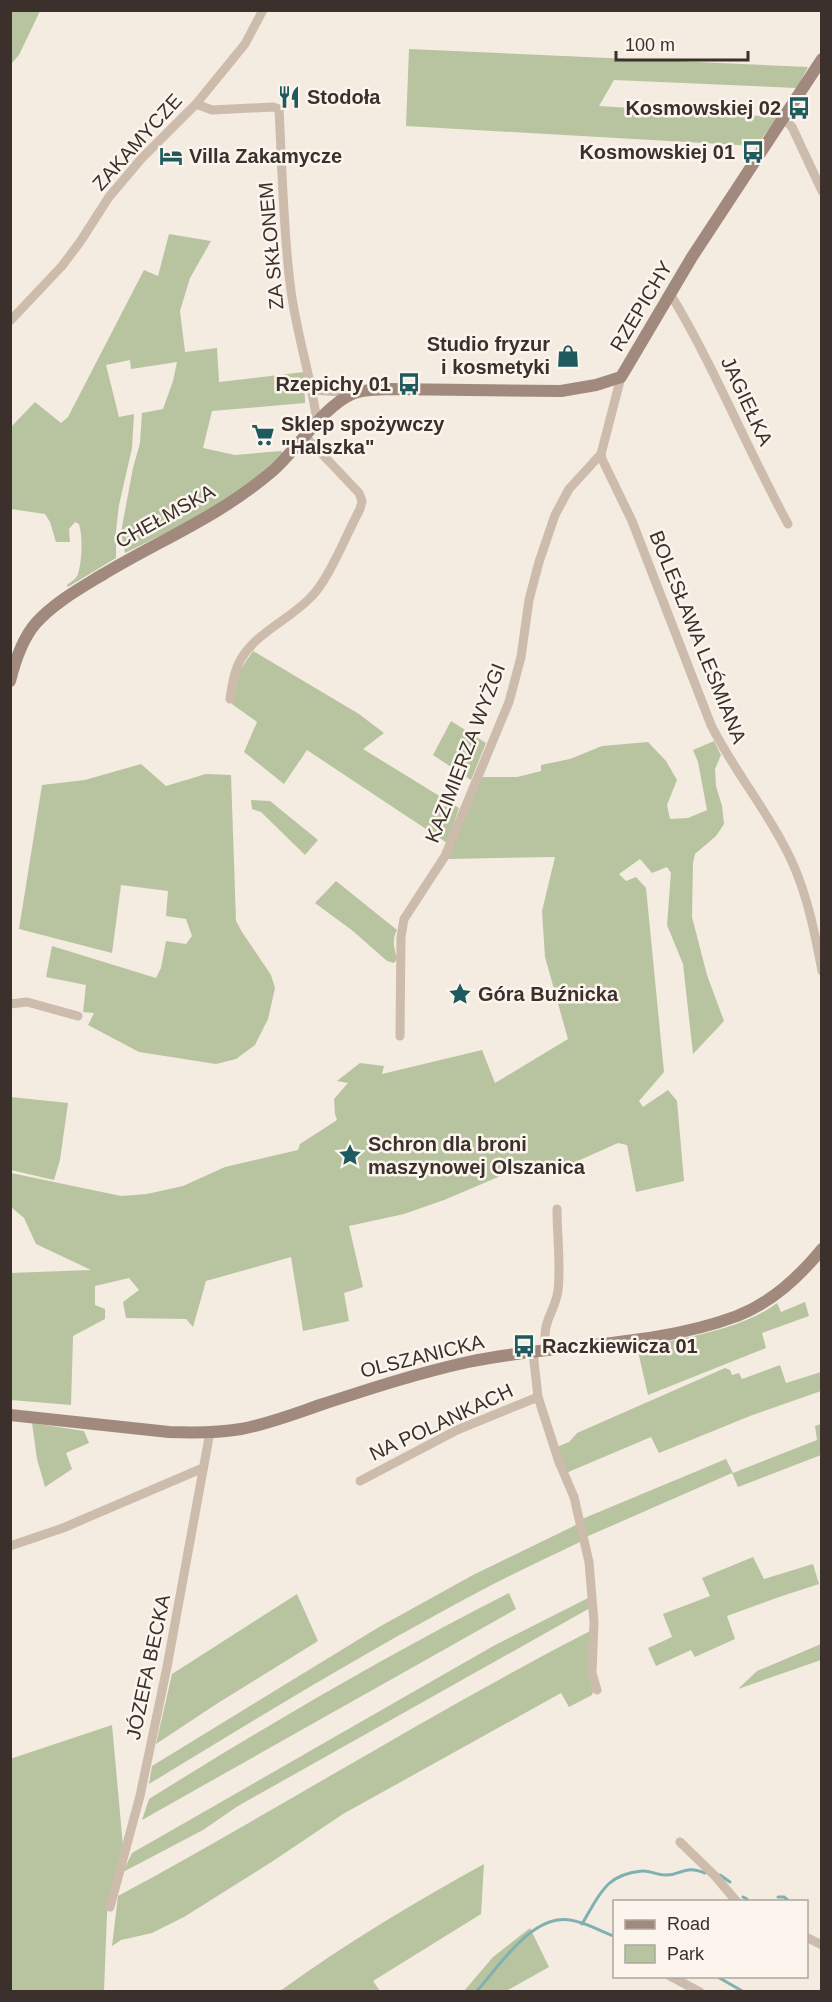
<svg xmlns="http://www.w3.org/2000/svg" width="832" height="2002" font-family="Helvetica,sans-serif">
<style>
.green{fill:#b8c4a0}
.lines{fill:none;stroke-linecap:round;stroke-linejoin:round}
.stream{stroke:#7fb0b2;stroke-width:3}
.street{stroke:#cdbbac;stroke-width:9}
.secondary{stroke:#a18a7d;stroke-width:12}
.labels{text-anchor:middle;stroke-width:5;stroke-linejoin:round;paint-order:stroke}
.poi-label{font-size:20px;font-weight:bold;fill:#3b302b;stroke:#fbf5ee;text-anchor:start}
.street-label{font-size:20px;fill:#3b302b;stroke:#fbf5ee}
</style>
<rect width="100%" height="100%" fill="#f4ebe1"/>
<g class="green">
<polygon points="11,10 40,11 19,55 11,64"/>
<polygon points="409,49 808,67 797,88 614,80 599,106 778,117 756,146 406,126"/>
<path d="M 169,234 L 211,241 L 190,278 L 180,311 L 185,352 L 217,348 L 219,382 L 304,372 L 305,403 L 212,411 L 203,448 L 235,455 L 281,451 L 283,453 L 248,485 L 198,517 L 125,553 L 121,532 L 133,468 L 140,443 L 142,413 L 163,409 L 173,381 L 177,362 L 131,369 L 130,360 L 106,365 L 119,417 L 134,414 L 132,448 L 119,505 L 116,531 L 116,558 L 68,587 L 67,585 C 71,582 76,579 78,574 C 82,561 83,536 79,524 L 75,522 L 69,529 L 70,542 L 56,542 L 50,522 L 45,514 L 11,509 L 10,428 L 35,402 L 61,423 L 68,417 L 144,270 L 158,276 Z"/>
<polygon points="253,651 359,714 384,733 363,749 459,808 447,843 307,750 284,784 244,752 257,722 232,704 240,670"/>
<polygon points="451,721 486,743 471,780 433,755"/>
<polygon points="714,741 721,755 715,769 716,786 722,806 724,824 716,836 695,854 693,863 692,917 707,975 724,1021 693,1054 683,964 667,925 671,873 667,867 652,873 640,859 619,874 626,881 636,877 646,888 664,1072 639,1101 643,1107 668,1090 677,1101 684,1181 636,1192 627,1145 618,1143 571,1164 525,1174 524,1166 444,1200 404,1214 349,1226 363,1287 344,1293 349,1321 303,1331 291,1257 206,1281 193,1327 186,1319 126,1318 123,1302 139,1290 129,1278 95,1286 95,1305 105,1309 105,1319 73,1336 71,1405 11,1400 10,1273 91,1270 36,1244 24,1218 11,1207 11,1173 121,1196 147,1194 183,1186 225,1167 298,1150 300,1144 337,1120 335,1114 334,1099 348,1083 337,1081 360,1063 384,1066 382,1074 482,1050 495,1083 568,1039 545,957 542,911 555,857 447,859 482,777 517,777 541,771 541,765 570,759 602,746 648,742 666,761 677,780 667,805 670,819 688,818 707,810 698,762 693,750"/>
<polygon points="141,764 166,786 206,774 231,775 236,921 242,932 271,975 275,988 268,1019 255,1045 236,1059 216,1064 139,1052 88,1025 94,1013 83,1012 86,985 46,977 52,946 156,978 161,968 166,941 186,944 192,936 186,919 166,916 168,891 121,885 112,953 19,929 42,785 85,780"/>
<polygon points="251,800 270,801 318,840 305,855 261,812 252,809"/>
<path d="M 336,881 L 397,930 C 391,940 395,949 397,959 L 394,963 L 387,961 L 353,931 L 315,903 Z"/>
<polygon points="11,1097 68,1103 60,1160 54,1180 11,1170"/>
<path d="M 805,1302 L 809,1316 L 762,1333 L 766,1348 L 648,1395 L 637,1347 C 680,1339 742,1330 777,1303 L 781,1312 Z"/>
<polygon points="780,1365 786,1383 821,1372 821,1391 750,1416 659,1453 651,1437 566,1473 557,1447 569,1442 577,1433 725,1368 730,1370 732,1375 739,1373 742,1379"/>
<polygon points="32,1423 84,1431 89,1443 66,1453 72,1469 45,1487 37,1459"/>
<polygon points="821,1424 821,1455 738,1487 732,1473 586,1537 582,1519 726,1459 733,1473 817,1440 815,1426"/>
<path d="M 578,1524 L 582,1541 C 549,1557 516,1572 484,1589 C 370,1649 259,1717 149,1784 L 152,1766 L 379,1627 L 473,1575 Z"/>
<polygon points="753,1557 764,1579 813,1564 819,1584 779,1597 727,1616 735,1639 695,1657 691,1650 656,1666 648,1648 672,1637 663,1614 710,1596 702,1578"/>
<path d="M 509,1593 L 516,1609 L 142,1820 L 149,1799 C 266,1726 385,1656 509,1593 Z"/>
<polygon points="297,1594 318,1641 218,1703 156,1744 172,1674"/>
<polygon points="590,1597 590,1608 238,1806 203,1830 123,1872 132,1853 495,1645"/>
<path d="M 592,1630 L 594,1689 L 592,1695 L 569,1707 L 561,1693 L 343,1814 L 273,1861 L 184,1917 L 152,1933 L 121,1940 L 112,1946 L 118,1896 C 277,1810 431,1713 592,1630 Z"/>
<polygon points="821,1644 821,1660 738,1689 757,1671"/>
<polygon points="112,1725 123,1846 107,1913 104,1991 11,1991 10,1759"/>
<path d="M 484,1864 L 481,1914 L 373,1981 L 380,1991 L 280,1991 C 345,1944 413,1903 484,1864 Z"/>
<polygon points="530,1928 549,1967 506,1991 464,1991 493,1957"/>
</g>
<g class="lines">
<g class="stream">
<polyline points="720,1875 730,1882"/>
<polyline points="743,1897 747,1899"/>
<polyline points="778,1897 784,1897 790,1902"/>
<path d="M 582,1924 C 599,1896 605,1874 642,1871 C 649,1870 657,1875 665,1875 C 682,1876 683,1864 705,1873"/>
<polyline points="716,1976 744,1992"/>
<path d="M 476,1992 C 499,1967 531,1914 570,1920 C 585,1922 600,1931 614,1936"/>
</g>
<g class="street">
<path d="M 196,104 L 212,110 L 273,107 L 279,109 C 282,166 283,225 290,283 C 295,330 311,375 317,422"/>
<polyline points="783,118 792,127 822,191"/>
<path d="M 671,295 C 715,368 747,449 788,524"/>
<polyline points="10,321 62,266 80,242 109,197 141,159 196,104 245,44 263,10"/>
<path d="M 621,377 L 601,454 L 602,459 L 632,521 L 711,725 C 735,773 771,815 793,864 C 808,898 815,934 822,971"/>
<polyline points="313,390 353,393"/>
<path d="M 230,699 C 232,686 234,671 241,659 C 257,632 289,620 310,598 C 329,580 347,533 360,509 L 362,501 L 359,493 L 305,436"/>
<polyline points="10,1004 27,1002 78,1016"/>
<polyline points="400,1036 401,937 404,919 445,856 509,702 521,657 529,600 539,562 555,515 569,489 601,454"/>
<path d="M 547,1350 C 540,1322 554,1315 558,1291 C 561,1264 557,1236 557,1209"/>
<polyline points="533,1352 538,1397 559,1462 574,1497 589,1562 594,1622 592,1673 597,1690"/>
<polyline points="360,1481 457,1430 538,1397"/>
<polyline points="10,1546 63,1528 203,1468"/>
<polyline points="680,1842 715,1876 737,1902"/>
<polyline points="110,1907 140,1796 167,1667 210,1432"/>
<polyline points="806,1937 822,1945"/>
<polyline points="670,1976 700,1992"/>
</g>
<g class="secondary">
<path d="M 10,681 C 15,661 22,639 36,623 C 54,603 79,589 102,575 C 158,541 220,516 270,473 C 296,452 322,407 352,394 C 363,389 376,390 388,389 L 561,391 L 596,385 L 621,377 L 692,257 L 822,59"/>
<path d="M 10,1415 L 169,1432 C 193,1433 217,1433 241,1429 C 268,1424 294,1414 320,1405 C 369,1389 418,1373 468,1362 C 557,1343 651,1348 737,1316 C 772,1302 798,1278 822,1249"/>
</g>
</g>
<defs>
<g id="restaurant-bare" transform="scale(1.8)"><path d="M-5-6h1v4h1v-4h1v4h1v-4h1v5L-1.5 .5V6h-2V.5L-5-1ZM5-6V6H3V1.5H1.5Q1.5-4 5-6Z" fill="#1f5a5e" stroke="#fbf5ee" stroke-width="2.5" paint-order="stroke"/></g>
<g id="bus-bare" transform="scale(1.8)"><path d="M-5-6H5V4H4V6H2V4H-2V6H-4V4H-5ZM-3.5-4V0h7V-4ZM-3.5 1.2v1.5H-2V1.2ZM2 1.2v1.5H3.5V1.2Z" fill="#1f5a5e" stroke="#fbf5ee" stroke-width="2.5" paint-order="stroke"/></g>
<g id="hotel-bare" transform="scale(1.8)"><path d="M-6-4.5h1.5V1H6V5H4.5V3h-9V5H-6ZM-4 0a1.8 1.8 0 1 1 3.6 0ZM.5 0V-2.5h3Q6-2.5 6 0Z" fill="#1f5a5e" stroke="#fbf5ee" stroke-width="2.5" paint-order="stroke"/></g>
<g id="shop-bare" transform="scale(1.8)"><path d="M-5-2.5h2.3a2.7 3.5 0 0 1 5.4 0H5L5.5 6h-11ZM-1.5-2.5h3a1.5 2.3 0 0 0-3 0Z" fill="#1f5a5e" stroke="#fbf5ee" stroke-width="2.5" paint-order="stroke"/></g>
<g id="supermarket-bare" transform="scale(1.8)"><path d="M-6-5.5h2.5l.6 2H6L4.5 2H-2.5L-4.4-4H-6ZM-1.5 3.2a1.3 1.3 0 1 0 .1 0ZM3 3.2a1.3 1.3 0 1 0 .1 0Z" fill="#1f5a5e" stroke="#fbf5ee" stroke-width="2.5" paint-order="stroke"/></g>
<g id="sight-bare" transform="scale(1.8)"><path d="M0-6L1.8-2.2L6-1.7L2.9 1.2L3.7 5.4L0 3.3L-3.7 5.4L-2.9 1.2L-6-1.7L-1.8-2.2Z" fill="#1f5a5e" stroke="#fbf5ee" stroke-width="2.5" paint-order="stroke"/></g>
</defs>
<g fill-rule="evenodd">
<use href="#restaurant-bare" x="289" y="97"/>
<use href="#bus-bare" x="799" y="108"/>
<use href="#bus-bare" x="753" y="152"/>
<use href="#hotel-bare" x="171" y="156"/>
<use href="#shop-bare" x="568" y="356"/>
<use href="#bus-bare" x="409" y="384"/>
<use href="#supermarket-bare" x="263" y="435"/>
<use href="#sight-bare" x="460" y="994"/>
<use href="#sight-bare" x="350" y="1155"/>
<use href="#bus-bare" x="524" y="1346"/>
</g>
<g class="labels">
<g class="poi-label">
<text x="307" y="104">Stodoła</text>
<text x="781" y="115" text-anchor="end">Kosmowskiej 02</text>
<text x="735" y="159" text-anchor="end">Kosmowskiej 01</text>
<text x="189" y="163">Villa Zakamycze</text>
<text x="550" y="351" text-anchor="end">Studio fryzur<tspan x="550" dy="23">i kosmetyki</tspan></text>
<text x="391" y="391" text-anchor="end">Rzepichy 01</text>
<text x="281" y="431">Sklep spożywczy<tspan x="281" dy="23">"Halszka"</tspan></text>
<text x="478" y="1001">Góra Buźnicka</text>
<text x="368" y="1151">Schron dla broni<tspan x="368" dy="23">maszynowej Olszanica</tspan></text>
<text x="542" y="1353">Raczkiewicza 01</text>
</g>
<g class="street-label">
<text transform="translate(137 142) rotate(-48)" y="7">ZAKAMYCZE</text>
<text transform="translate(271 246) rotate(-95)" y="7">ZA SKŁONEM</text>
<text transform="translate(641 306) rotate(-59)" y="7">RZEPICHY</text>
<text transform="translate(747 401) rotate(65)" y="7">JAGIEŁKA</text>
<text transform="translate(165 516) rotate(-29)" y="7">CHEŁMSKA</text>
<text transform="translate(698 637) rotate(68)" y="7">BOLESŁAWA LEŚMIANA</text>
<text transform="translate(465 753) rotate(-69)" y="7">KAZIMIERZA WYŻGI</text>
<text transform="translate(422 1356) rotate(-14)" y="7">OLSZANICKA</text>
<text transform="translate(441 1422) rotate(-25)" y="7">NA POLANKACH</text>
<text transform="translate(148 1667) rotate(-78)" y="7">JÓZEFA BECKA</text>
</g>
</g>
<rect width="832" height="2002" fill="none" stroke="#3b302b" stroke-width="24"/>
<rect x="613" y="1900" width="195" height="78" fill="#fbf5ee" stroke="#aea6a0" stroke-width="1.5"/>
<rect x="625" y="1920" width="30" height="9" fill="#a18a7d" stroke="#aea6a0" stroke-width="1.5"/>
<text x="667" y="1930" font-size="18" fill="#3b302b">Road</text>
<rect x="625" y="1945" width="30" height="18" fill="#b8c4a0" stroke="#aea6a0" stroke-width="1.5"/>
<text x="667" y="1960" font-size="18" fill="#3b302b">Park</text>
<path d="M616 51v9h132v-9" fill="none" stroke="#3b302b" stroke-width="3"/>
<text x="625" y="51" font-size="18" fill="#3b302b" stroke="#fbf5ee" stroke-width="4.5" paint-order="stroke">100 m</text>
</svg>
